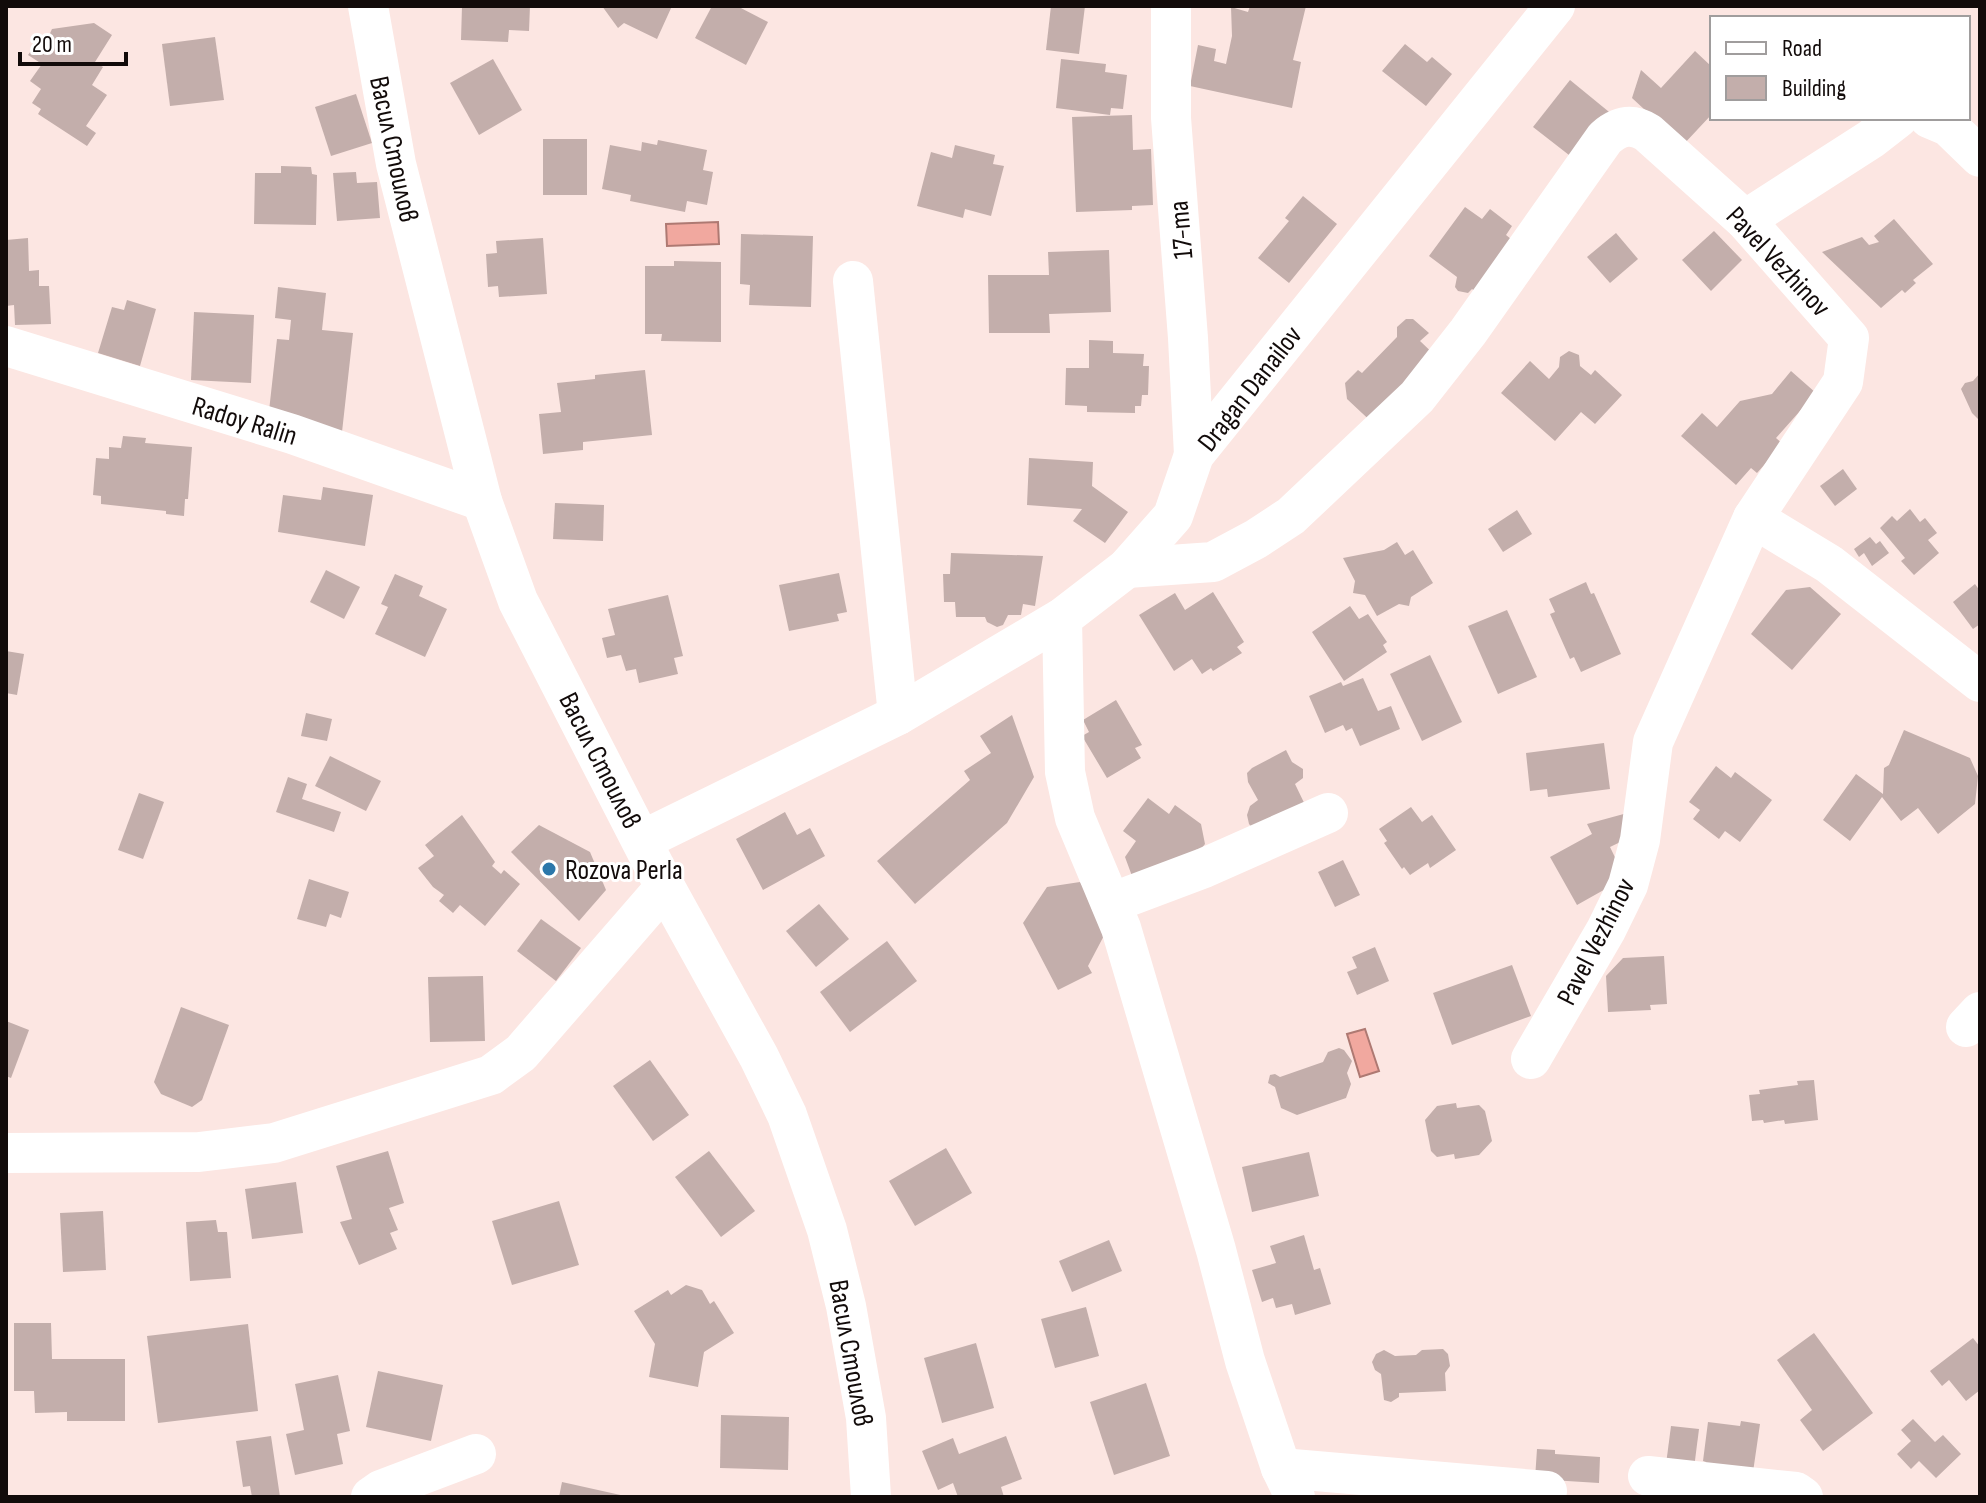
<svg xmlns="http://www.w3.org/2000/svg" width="1986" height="1503" font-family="'Sofia Sans Condensed',sans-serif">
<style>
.water{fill:#f1a89f;stroke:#ae7972;stroke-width:2}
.building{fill:#c3aeab}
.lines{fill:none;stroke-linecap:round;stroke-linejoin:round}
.minor{stroke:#fff;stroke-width:40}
.poi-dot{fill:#2b77aa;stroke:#fff;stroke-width:3}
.labels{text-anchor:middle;stroke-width:6;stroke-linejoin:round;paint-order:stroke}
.street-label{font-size:28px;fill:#120b0a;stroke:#fff}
.poi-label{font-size:28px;fill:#120b0a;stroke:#fff;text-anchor:start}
</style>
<rect width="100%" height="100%" fill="#fce6e2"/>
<g class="water">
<polygon points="718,222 719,244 667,246 666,224"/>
<polygon points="1365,1029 1379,1071 1360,1077 1347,1034"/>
</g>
<g class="building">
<polygon points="462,6 530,6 529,31 509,30 508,42 461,40"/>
<polygon points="602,6 672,6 657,39 624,23 618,28"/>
<polygon points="712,6 737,6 768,22 746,65 695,38"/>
<polygon points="1051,6 1085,6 1079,54 1046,50"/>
<polygon points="1250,6 1306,6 1293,60 1301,62 1292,108 1190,86 1198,45 1216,49 1214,61 1226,64 1232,36 1231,7 1248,12"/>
<polygon points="94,23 112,35 95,62 103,67 92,85 107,95 86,126 96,133 87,146 38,114 41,109 32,103 41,89 30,81 42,64 28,55 41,37 46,42 52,29"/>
<polygon points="215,37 224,100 170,106 162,44"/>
<polygon points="1405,44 1427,62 1432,57 1452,74 1426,106 1382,71"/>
<polygon points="1695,51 1712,67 1712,114 1683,145 1632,98 1641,70 1661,88"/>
<polygon points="493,59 522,110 479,135 450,83"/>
<polygon points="1061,59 1106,64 1105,72 1127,75 1123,109 1111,108 1110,115 1056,108"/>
<polygon points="1570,80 1614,116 1578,162 1533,127"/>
<polygon points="356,94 372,143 331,156 315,107"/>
<polygon points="1132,115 1133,150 1151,149 1153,205 1132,206 1132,210 1076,212 1072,117"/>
<rect x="543" y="139" width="44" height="56"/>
<polygon points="658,140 707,150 703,170 713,172 707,205 687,201 685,212 630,201 631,195 602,189 610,145 641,151 642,142 657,145"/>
<polygon points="955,145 995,155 993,164 1004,166 991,216 965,209 963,218 917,206 931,152 952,158"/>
<polygon points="281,166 311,167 312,174 317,175 316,225 254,224 255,173 281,173"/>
<polygon points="356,172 357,183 377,182 380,218 337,221 333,173"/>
<polygon points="1303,196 1337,224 1289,283 1258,258 1289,221 1285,218"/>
<polygon points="1465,207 1482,219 1490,209 1512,226 1506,235 1521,247 1484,297 1472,289 1468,293 1458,291 1455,287 1457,277 1429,256"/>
<polygon points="1894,219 1933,264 1913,280 1916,283 1905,293 1902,290 1881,308 1822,252 1862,237 1869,245 1879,242 1874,236"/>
<polygon points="1714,231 1742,260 1711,291 1682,260"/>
<polygon points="1616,233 1638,259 1610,283 1587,257"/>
<polygon points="741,234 813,236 811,307 749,305 750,285 740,284"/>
<polygon points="28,238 29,271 39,270 39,286 49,286 51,324 15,325 14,305 6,306 6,240"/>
<polygon points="543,238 547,294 499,297 498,286 488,287 486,254 497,253 496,241"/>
<polygon points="1109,250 1111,312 1049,314 1050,333 989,333 988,275 1049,275 1048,252"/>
<polygon points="674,261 721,262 721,342 661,341 662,334 645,334 645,266 674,266"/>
<polygon points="278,287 326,293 322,330 353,333 342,432 269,411 277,339 289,340 291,320 275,318"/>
<polygon points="127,300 156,309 140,366 98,353 112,307 124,310"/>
<polygon points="194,312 254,315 251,383 191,380"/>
<polygon points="1406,319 1413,319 1429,333 1420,341 1442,362 1378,428 1347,399 1345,383 1358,370 1362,373 1397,337 1397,327"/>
<polygon points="1089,340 1113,341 1113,353 1144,354 1143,366 1149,366 1148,395 1142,395 1141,406 1135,406 1135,413 1087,412 1087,406 1065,405 1066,368 1089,368"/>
<polygon points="1569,351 1579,355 1580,366 1591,375 1595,370 1622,395 1595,424 1581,412 1555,441 1501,393 1530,361 1549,379 1559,367 1560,357"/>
<polygon points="645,370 652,435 583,442 583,450 543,454 539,414 561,412 557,383 595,379 595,375"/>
<polygon points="1791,371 1816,393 1776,438 1783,444 1757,473 1751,468 1736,485 1681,436 1702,413 1717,427 1740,401 1772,394"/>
<polygon points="1980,373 1980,421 1972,413 1961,389 1965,383 1973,381"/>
<polygon points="123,436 146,438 145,443 192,447 188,499 185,499 184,516 166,514 166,511 101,504 101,496 93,495 96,458 109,459 109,447 121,448"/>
<polygon points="1029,458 1093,462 1092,486 1128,512 1105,543 1073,521 1082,509 1027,505"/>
<polygon points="1843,469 1857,489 1835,506 1820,486"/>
<polygon points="323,487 373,495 365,546 278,532 283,495 321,500"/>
<polygon points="555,503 604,505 603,541 553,539"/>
<polygon points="1910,509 1920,522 1925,518 1937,533 1928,540 1939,553 1914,575 1901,561 1905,558 1880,528 1892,516 1897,521"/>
<polygon points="1517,510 1532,534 1503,552 1488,529"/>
<polygon points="1870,537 1876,544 1880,541 1889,553 1872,566 1864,553 1859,557 1854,549"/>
<polygon points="1397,542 1405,555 1413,550 1433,583 1411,597 1409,606 1399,604 1377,616 1365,595 1353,593 1355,581 1343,558 1384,550"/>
<polygon points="951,553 1043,556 1035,606 1023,604 1021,615 1008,615 1003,625 997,627 987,622 985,617 956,617 955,602 944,602 943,574 950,574"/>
<polygon points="326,570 360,587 344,619 310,602"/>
<polygon points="839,573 847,612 837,614 839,621 789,631 779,585"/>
<polygon points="395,574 423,586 419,596 447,609 425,657 375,634 388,607 381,604"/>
<polygon points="1586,582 1591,594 1594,593 1621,654 1581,672 1574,657 1570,659 1550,614 1555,612 1549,599"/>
<polygon points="1975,584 1980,591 1980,624 1973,629 1953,602"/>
<polygon points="1810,587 1841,614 1792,670 1751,634 1786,590"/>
<polygon points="1213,592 1244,642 1237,647 1242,653 1213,671 1211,668 1202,674 1192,659 1174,671 1139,615 1175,593 1185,610"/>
<polygon points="668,595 683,656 674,658 678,674 639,683 636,669 626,671 621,655 607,658 602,638 615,635 608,609"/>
<polygon points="1350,606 1359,619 1368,614 1387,642 1383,645 1387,652 1344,681 1312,632"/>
<polygon points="1507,610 1537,677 1498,694 1468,626"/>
<polygon points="6,651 24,654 17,695 6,693"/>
<polygon points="1430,655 1462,722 1422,741 1390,674"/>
<polygon points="1363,678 1378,711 1391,706 1400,729 1360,746 1352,728 1346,731 1343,725 1325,733 1309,696 1341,682 1343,686"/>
<polygon points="1116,700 1142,745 1135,748 1141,758 1107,778 1082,736 1089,732 1083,720"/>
<polygon points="306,713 332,719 327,741 301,736"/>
<polygon points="1012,715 1034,777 1007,823 915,904 877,861 970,780 964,771 991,753 980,736"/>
<polygon points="1904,730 1970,758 1978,776 1975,804 1938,834 1918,808 1901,821 1882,797 1850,841 1823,820 1856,774 1883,794 1884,768 1889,765"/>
<polygon points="1604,743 1610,789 1548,797 1547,789 1530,791 1526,753"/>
<polygon points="1286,750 1292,762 1303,769 1303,778 1295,784 1310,815 1255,831 1249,824 1247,815 1250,806 1258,800 1248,782 1247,773 1252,768"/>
<polygon points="330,756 381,781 366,811 315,786"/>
<polygon points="1716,766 1731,778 1735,772 1772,800 1740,842 1725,831 1719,839 1693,819 1700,810 1689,802"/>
<polygon points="288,777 307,784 302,799 341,812 334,832 276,812"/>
<polygon points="139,793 164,802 143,859 118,850"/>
<polygon points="1148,798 1169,814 1175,805 1201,824 1205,844 1180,875 1132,876 1125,857 1136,841 1123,831"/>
<polygon points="1411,807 1422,822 1432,815 1456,850 1430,868 1428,863 1410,875 1404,867 1402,869 1384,843 1387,841 1379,829"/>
<polygon points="785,812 797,835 810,828 825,856 763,890 736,839"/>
<polygon points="1631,812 1637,834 1610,847 1625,878 1577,905 1550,857 1592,834 1587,824"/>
<polygon points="462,815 495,862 492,866 501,874 504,870 520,884 485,926 460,905 453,913 439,901 444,895 433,887 418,868 434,856 425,845"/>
<polygon points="539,825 590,852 606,890 579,921 511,852"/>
<polygon points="1343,860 1360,895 1335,907 1318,872"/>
<polygon points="309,879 349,892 341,918 330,914 326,927 297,919"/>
<polygon points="1080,882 1108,928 1088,966 1092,973 1058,990 1023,923 1047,887"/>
<polygon points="819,904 849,939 816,967 786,931"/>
<polygon points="541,919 581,948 556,981 517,951"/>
<polygon points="887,941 917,981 850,1032 820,992"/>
<polygon points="1375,947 1389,981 1357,995 1347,972 1357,968 1352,957"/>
<polygon points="1664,956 1667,1004 1650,1005 1651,1010 1608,1012 1606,976 1623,958"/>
<polygon points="1512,965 1531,1016 1452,1045 1433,993"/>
<polygon points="483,976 485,1041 430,1042 428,977"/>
<polygon points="181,1007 229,1025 202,1100 192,1107 161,1094 154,1082"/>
<polygon points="6,1021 29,1030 11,1078 6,1076"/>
<polygon points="1339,1048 1344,1050 1352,1061 1347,1073 1351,1084 1346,1098 1297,1115 1281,1108 1275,1087 1268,1083 1270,1075 1275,1074 1280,1077 1323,1062 1328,1052"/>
<polygon points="650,1060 689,1115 653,1141 613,1086"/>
<polygon points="1814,1080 1818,1120 1785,1124 1784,1120 1764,1123 1763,1120 1752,1121 1749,1095 1760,1094 1759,1090 1798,1085 1797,1081"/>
<polygon points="1456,1103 1457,1108 1479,1105 1485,1111 1492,1141 1479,1155 1455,1159 1454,1154 1437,1157 1431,1151 1425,1120 1437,1106"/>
<polygon points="946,1148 972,1193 915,1226 889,1181"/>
<polygon points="388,1151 404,1203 389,1208 398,1230 390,1233 397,1249 359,1265 340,1222 352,1219 336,1166"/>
<polygon points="709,1151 755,1211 721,1237 675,1177"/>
<polygon points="1309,1152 1319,1196 1252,1212 1242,1167"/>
<polygon points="296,1182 303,1233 252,1239 245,1189"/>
<polygon points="559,1201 579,1265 512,1285 492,1221"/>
<polygon points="103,1211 106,1270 63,1272 60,1213"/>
<polygon points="216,1220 218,1232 227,1232 231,1278 190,1281 186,1222"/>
<polygon points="1304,1235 1314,1270 1320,1268 1331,1304 1295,1315 1292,1304 1276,1308 1273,1298 1262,1302 1252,1270 1276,1263 1270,1246"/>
<polygon points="1109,1240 1122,1271 1072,1292 1059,1261"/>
<polygon points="686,1285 702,1290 710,1304 714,1301 734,1333 704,1352 698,1387 649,1377 655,1344 634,1311 668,1290 671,1295"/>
<polygon points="1086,1307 1099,1356 1055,1368 1041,1319"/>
<polygon points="14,1323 51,1323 52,1359 125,1359 125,1421 67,1421 67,1412 35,1413 34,1391 14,1391"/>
<polygon points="248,1324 258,1411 158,1423 147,1336"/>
<polygon points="1814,1333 1873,1413 1823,1451 1800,1420 1812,1410 1777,1360"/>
<polygon points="1973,1338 1980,1347 1980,1390 1966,1401 1949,1380 1942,1386 1930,1371"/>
<polygon points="976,1343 994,1408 942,1423 924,1358"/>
<polygon points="1443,1349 1448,1354 1450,1366 1445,1373 1446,1391 1399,1393 1399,1397 1391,1402 1384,1400 1381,1374 1375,1370 1372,1362 1376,1354 1384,1350 1395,1356 1416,1355 1422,1350"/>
<polygon points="378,1371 443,1385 431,1441 366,1427"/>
<polygon points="338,1375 350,1431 337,1434 343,1464 295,1475 286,1434 304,1430 295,1384"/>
<polygon points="1146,1383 1170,1456 1114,1475 1090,1402"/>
<polygon points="721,1415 789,1417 788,1470 720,1468"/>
<polygon points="1913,1419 1935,1442 1943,1435 1961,1454 1936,1478 1919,1461 1911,1469 1897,1454 1911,1441 1901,1430"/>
<polygon points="1741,1421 1760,1424 1753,1472 1704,1476 1706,1462 1703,1461 1708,1422 1740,1426"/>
<polygon points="1671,1426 1699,1429 1693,1476 1665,1472"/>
<polygon points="271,1436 280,1497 252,1497 250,1486 243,1487 236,1441"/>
<polygon points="1006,1436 1022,1479 1001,1487 1004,1497 958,1497 953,1483 938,1490 922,1451 953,1438 959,1454"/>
<polygon points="1537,1449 1555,1450 1555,1454 1600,1457 1599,1483 1535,1479"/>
<polygon points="562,1482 625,1496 625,1497 559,1497"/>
</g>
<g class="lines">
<g class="minor">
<polyline points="368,6 396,164 482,501 518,601 665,887 759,1057 787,1115 827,1230 846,1306 866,1418 871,1497"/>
<polyline points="1171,6 1171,118 1188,338 1194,455"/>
<polyline points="1929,118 1948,126 1980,157"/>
<polyline points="1745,220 1871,139 1898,118"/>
<polyline points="853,281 898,715"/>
<polyline points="6,346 292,434 482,501"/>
<polyline points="1753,518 1829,564 1980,682"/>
<path d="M 1127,568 L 1213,562 L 1256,539 L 1291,516 L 1417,397 L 1468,332 L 1605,138 C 1620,125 1632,123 1648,133 L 1745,220 L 1849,338 L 1843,382 L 1753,518 L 1653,742 L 1640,840 L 1628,885 L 1606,930 L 1531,1059"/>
<polyline points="1062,618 1065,772 1075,818 1121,928 1216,1250 1245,1361 1281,1468 1295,1497"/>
<polyline points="643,840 898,715 1062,618 1127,568 1173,516 1194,455 1555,6"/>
<polyline points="1111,903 1204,868 1328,813"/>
<polyline points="1966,1027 1980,1012"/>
<polyline points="6,1153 199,1152 274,1143 491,1075 521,1053 665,887"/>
<polyline points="1281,1468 1547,1491"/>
<polyline points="1648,1476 1796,1492 1803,1497"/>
<polyline points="371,1497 381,1490 476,1454"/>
</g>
</g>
<circle class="poi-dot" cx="549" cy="869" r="8"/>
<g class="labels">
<g class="street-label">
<text transform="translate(395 149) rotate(78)" y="10">Васил Стоилов</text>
<text transform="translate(1180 230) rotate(-95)" y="10">17-та</text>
<text transform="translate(1779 261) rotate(47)" y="10">Pavel Vezhinov</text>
<text transform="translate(1249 388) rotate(-52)" y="10">Dragan Danailov</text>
<text transform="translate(245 420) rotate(17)" y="10">Radoy Ralin</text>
<text transform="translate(601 760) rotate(63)" y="10">Васил Стоилов</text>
<text transform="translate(1595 941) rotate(-63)" y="10">Pavel Vezhinov</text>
<text transform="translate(852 1353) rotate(80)" y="10">Васил Стоилов</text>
</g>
<g class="poi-label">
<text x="565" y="879">Rozova Perla</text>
</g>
</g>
<rect width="1986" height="1503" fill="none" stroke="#120b0a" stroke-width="16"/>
<rect x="1710" y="16" width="260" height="104" fill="#ffffff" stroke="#a09d9d" stroke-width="2"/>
<rect x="1726" y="42" width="40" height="12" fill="#ffffff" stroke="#a09d9d" stroke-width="2"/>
<text x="1782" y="56" font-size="24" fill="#120b0a">Road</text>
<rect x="1726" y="76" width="40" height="24" fill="#c3aeab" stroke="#a09d9d" stroke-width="2"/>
<text x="1782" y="96" font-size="24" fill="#120b0a">Building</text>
<path d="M20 52v12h106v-12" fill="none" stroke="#120b0a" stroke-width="4"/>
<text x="32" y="52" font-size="24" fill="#120b0a" stroke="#ffffff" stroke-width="6" paint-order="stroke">20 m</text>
</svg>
